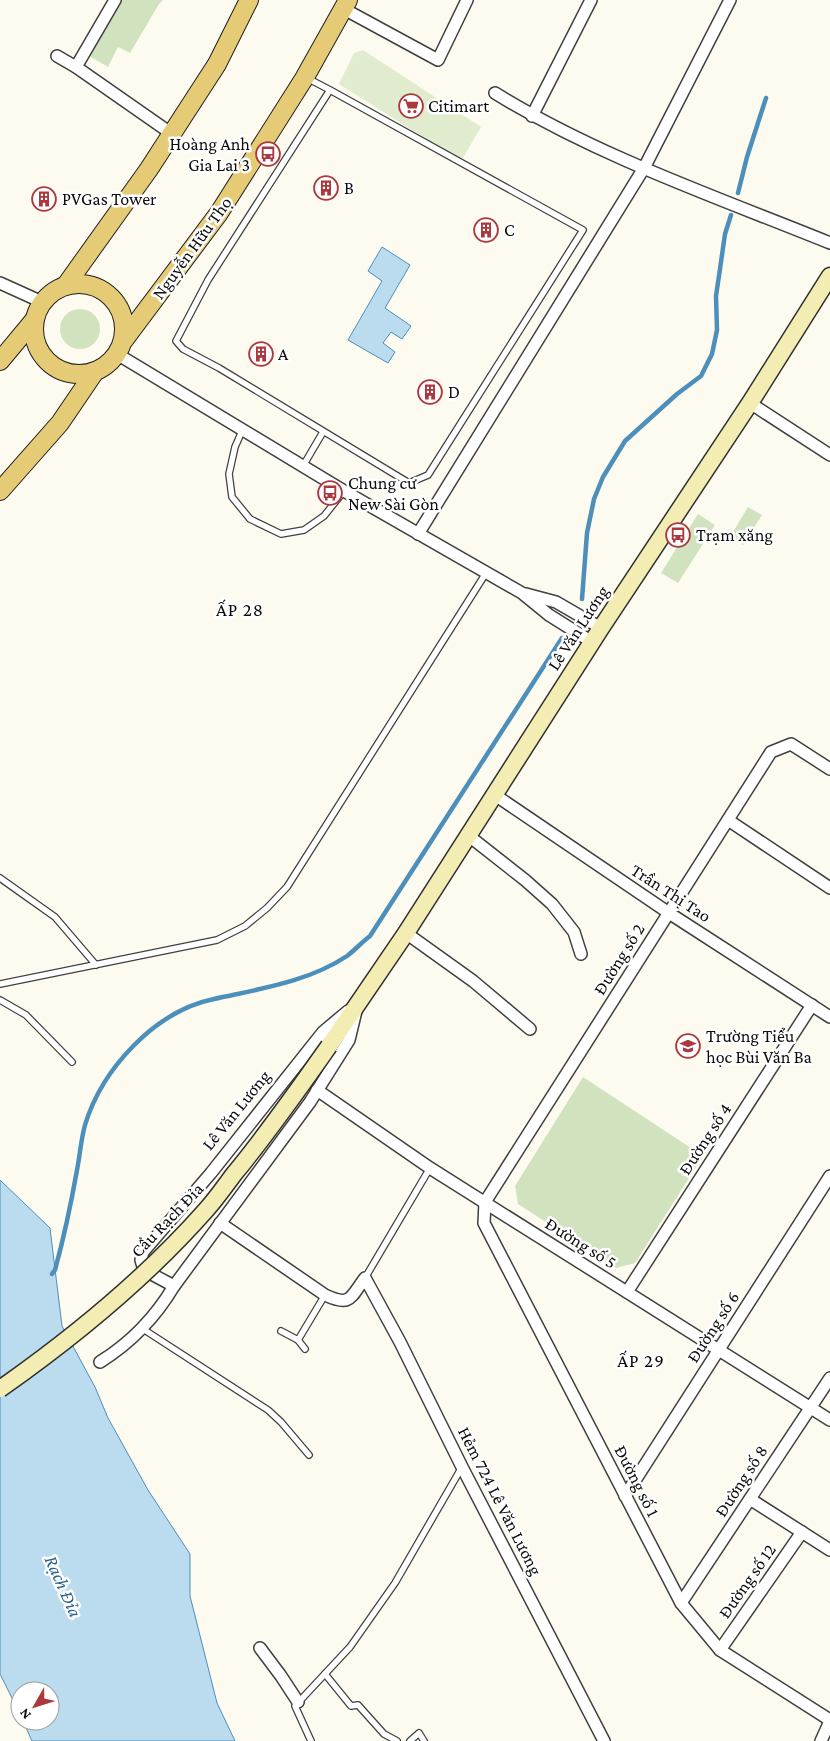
<svg xmlns="http://www.w3.org/2000/svg" width="830" height="1741" font-family="'Crimson Pro',serif">
<style>
.green{fill:#d1e3be}
.pitch{fill:#e1ecce}
.water{fill:#bbdbee;stroke:#4c8fbb}
.lines{fill:none;stroke-linecap:round;stroke-linejoin:round}
.stream{stroke:#4c8fbb;stroke-width:4.5}
.service-casing{stroke:#404040;stroke-width:8}
.minor-casing{stroke:#404040;stroke-width:14}
.secondary-casing{stroke:#2f2f2f;stroke-width:19}
.primary-casing{stroke:#1e1e1e;stroke-width:20}
.service{stroke:#fff;stroke-width:5.5}
.minor{stroke:#fff;stroke-width:11}
.secondary{stroke:#f4edb3;stroke-width:16}
.primary{stroke:#e6cb76;stroke-width:18}
.secondary-bridge-casing{stroke:#2f2f2f;stroke-width:19;stroke-linecap:butt}
.secondary-bridge{stroke:#f4edb3;stroke-width:16}
.labels{text-anchor:middle;stroke-width:5;stroke-linejoin:round;paint-order:stroke}
.poi-label{font-size:18px;fill:#0d0d0d;stroke:#fff;text-anchor:start}
.street-label{font-size:18px;fill:#0d0d0d;stroke:#fff}
.neighbourhood-label{font-size:19px;letter-spacing:1px;fill:#0d0d0d;stroke:#fff}
.water-label{font-size:19px;font-style:italic;fill:#27618e;stroke:#fff}
</style>
<rect width="100%" height="100%" fill="#fdfaf0"/>
<g class="green">
<polygon points="121,0 163,0 159,4 130,53 118,47 108,67 86,54"/>
<circle cx="80" cy="329" r="20"/>
<polygon points="748,507 762,515 743,545 730,537"/>
<polygon points="698,514 715,525 678,583 661,573"/>
<polygon points="583,1077 703,1156 635,1263 616,1268 518,1204 515,1186"/>
</g>
<polygon class="pitch" points="363,50 481,127 461,161 339,84 354,53"/>
<g class="water">
<polygon points="382,247 410,265 385,308 411,326 402,339 391,332 383,343 395,352 388,363 348,340 382,281 368,271"/>
<polygon points="0,1180 50,1228 62,1326 95,1387 108,1418 148,1490 190,1554 190,1596 217,1703 235,1741 32,1741 23,1721 50,1721 50,1691 20,1691 20,1714 0,1674"/>
</g>
<g class="lines">
<g class="stream">
<polyline points="738,193 747,157 766,98"/>
<polyline points="582,599 587,533 594,499 603,477 625,441 677,394 701,376 712,354 717,330 716,296 720,269 725,234 731,215"/>
<path d="M 52,1274 L 55,1270 C 64,1237 71,1204 77,1170 C 80,1155 81,1139 85,1125 C 102,1069 155,1011 214,999 C 259,989 308,982 347,956 C 355,950 362,942 370,936 L 562,638"/>
</g>
<g class="service-casing">
<g id="service">
<polyline points="307,78 330,90 583,230 428,475 409,483 219,368 183,349 176,341 208,280 330,90"/>
<polyline points="242,431 235,447 229,474 232,497 250,519 281,534 304,530 324,516 344,491"/>
<polyline points="303,466 323,432"/>
<polyline points="0,878 55,917 96,965"/>
<polyline points="0,984 217,940 245,926 267,908 287,887 486,573"/>
<polyline points="0,1000 26,1015 72,1062"/>
<polyline points="365,1278 430,1168"/>
<polyline points="143,1329 268,1410 281,1422 309,1455"/>
<polyline points="281,1331 298,1340 325,1295"/>
<polyline points="298,1340 305,1349"/>
<polyline points="325,1674 351,1706 358,1705 384,1734 397,1741"/>
<polyline points="311,1741 295,1706 350,1647 395,1583 462,1467"/>
<polyline points="410,1741 419,1733 424,1741"/>
</g>
</g>
<g class="minor-casing">
<g id="minor">
<polyline points="344,9 438,60 467,0"/>
<polyline points="57,56 76,67 172,134"/>
<polyline points="76,67 115,0"/>
<path d="M 495,93 C 597,156 719,198 830,243"/>
<polyline points="532,116 591,0"/>
<polyline points="0,283 42,302"/>
<polyline points="117,354 344,491 522,593 549,615 592,642"/>
<polyline points="750,403 830,455"/>
<polyline points="418,534 644,168 730,0"/>
<polyline points="526,594 556,602 601,628"/>
<polyline points="830,769 791,744 771,752 485,1202 484,1223 681,1603 720,1650 830,1720"/>
<polyline points="495,795 669,913 830,1017"/>
<polyline points="728,820 830,888"/>
<polyline points="469,836 525,880 552,904 574,932 581,954"/>
<polyline points="406,933 473,981 530,1029"/>
<polyline points="317,1090 430,1168 830,1420"/>
<path d="M 220,1223 L 325,1295 C 351,1307 350,1298 365,1278 L 400,1342 L 462,1467 L 604,1741"/>
<polyline points="174,1286 144,1270 141,1260 143,1252 211,1173 323,1032 348,1011"/>
<polyline points="627,1292 812,1005"/>
<path d="M 100,1362 C 132,1342 155,1318 174,1286 L 310,1102 L 349,1040 L 356,1011"/>
<polyline points="625,1496 830,1176"/>
<polyline points="750,1499 830,1550"/>
<polyline points="681,1603 830,1378"/>
<polyline points="260,1648 281,1676 298,1702"/>
<polyline points="720,1650 802,1532"/>
<polyline points="821,1741 830,1721"/>
</g>
</g>
<g class="secondary-casing">
<polyline id="secondary" points="329,1046 406,933 601,628 750,403 830,276"/>
</g>
<g class="primary-casing">
<g id="primary">
<circle cx="79" cy="329" r="45"/>
<polyline points="66,285 149,169 217,64 249,0"/>
<polyline points="124,340 219,213 305,77 348,0"/>
<polyline points="0,361 35,319"/>
<polyline points="0,491 60,423 94,373"/>
</g>
</g>
<use href="#service" class="service"/>
<use href="#minor" class="minor"/>
<use href="#secondary" class="secondary"/>
<use href="#primary" class="primary"/>
<g class="secondary-bridge-casing">
<path id="secondary-bridge" d="M 0,1389 C 74,1337 146,1278 206,1210 C 216,1199 225,1186 234,1174 C 268,1133 298,1090 329,1046"/>
</g>
<use href="#secondary-bridge" class="secondary-bridge"/>
</g>
<defs>
<g id="supermarket-ring" transform="scale(1.25)"><circle r="9.5" fill="#fff" stroke="#ab383d" stroke-width="1.5"/><path d="M-6-5.5h2.5l.6 2H6L4.5 2H-2.5L-4.4-4H-6ZM-1.5 3.2a1.3 1.3 0 1 0 .1 0ZM3 3.2a1.3 1.3 0 1 0 .1 0Z" fill="#ab383d"/></g>
<g id="bus-ring" transform="scale(1.25)"><circle r="9.5" fill="#fff" stroke="#ab383d" stroke-width="1.5"/><path d="M-5-6H5V4H4V6H2V4H-2V6H-4V4H-5ZM-3.5-4V0h7V-4ZM-3.5 1.2v1.5H-2V1.2ZM2 1.2v1.5H3.5V1.2Z" fill="#ab383d"/></g>
<g id="building-ring" transform="scale(1.25)"><circle r="9.5" fill="#fff" stroke="#ab383d" stroke-width="1.5"/><path d="M-4-6H4V6H1V3H-1V6H-4ZM-2.5-4.3h1.7v1.8h-1.7ZM.8-4.3h1.7v1.8H.8ZM-2.5-1h1.7V.8h-1.7ZM.8-1h1.7V.8H.8Z" fill="#ab383d"/></g>
<g id="school-ring" transform="scale(1.25)"><circle r="9.5" fill="#fff" stroke="#ab383d" stroke-width="1.5"/><path d="M0-5L7-2L0 1L-7-2ZM-4 1L0 2.5L4 1V4Q0 6-4 4Z" fill="#ab383d"/></g>
</defs>
<g fill-rule="evenodd">
<use href="#supermarket-ring" x="411" y="106"/>
<use href="#bus-ring" x="268" y="154"/>
<use href="#building-ring" x="326" y="188"/>
<use href="#building-ring" x="44" y="199"/>
<use href="#building-ring" x="486" y="230"/>
<use href="#building-ring" x="261" y="354"/>
<use href="#building-ring" x="430" y="392"/>
<use href="#bus-ring" x="330" y="493"/>
<use href="#bus-ring" x="678" y="535"/>
<use href="#school-ring" x="688" y="1046"/>
</g>
<g class="labels">
<g class="poi-label">
<text x="428" y="112">Citimart</text>
<text x="250" y="150" text-anchor="end">Hoàng Anh<tspan x="250" dy="21">Gia Lai 3</tspan></text>
<text x="344" y="194">B</text>
<text x="62" y="205">PVGas Tower</text>
<text x="504" y="236">C</text>
<text x="278" y="360">A</text>
<text x="448" y="398">D</text>
<text x="348" y="489">Chung cư<tspan x="348" dy="21">New Sài Gòn</tspan></text>
<text x="696" y="541">Trạm xăng</text>
<text x="706" y="1042">Trường Tiểu<tspan x="706" dy="21">học Bùi Văn Ba</tspan></text>
</g>
<g class="street-label">
<text transform="translate(192 248) rotate(-54)" y="6">Nguyễn Hữu Thọ</text>
<text transform="translate(578 628) rotate(-57)" y="6">Lê Văn Lương</text>
<text transform="translate(671 893) rotate(33)" y="6">Trần Thị Tao</text>
<text transform="translate(619 959) rotate(-58)" y="6">Đường số 2</text>
<text transform="translate(236 1110) rotate(-51)" y="6">Lê Văn Lương</text>
<text transform="translate(705 1139) rotate(-57)" y="6">Đường số 4</text>
<text transform="translate(167 1220) rotate(-46)" y="6">Cầu Rạch Đỉa</text>
<text transform="translate(581 1243) rotate(32)" y="6">Đường số 5</text>
<text transform="translate(713 1327) rotate(-57)" y="6">Đường số 6</text>
<text transform="translate(637 1481) rotate(63)" y="6">Đường số 1</text>
<text transform="translate(741 1481) rotate(-57)" y="6">Đường số 8</text>
<text transform="translate(500 1501) rotate(63)" y="6">Hẻm 724 Lê Văn Lương</text>
<text transform="translate(747 1581) rotate(-55)" y="6">Đường số 12</text>
</g>
<g class="neighbourhood-label">
<text x="240" y="616">ẤP 28</text>
<text x="641" y="1367">ẤP 29</text>
</g>
<g class="water-label">
<text transform="translate(64 1586) rotate(66)" y="7">Rạch Đỉa</text>
</g>
</g>
<g transform="translate(35 1706) rotate(231)"><circle r="24" fill="#ffffff" stroke="#9e9e9e"/>
<path d="M0-4L9 19L0 12L-9 19Z" fill="#ab383d"/>
<text y="-8" font-size="14" font-weight="bold" text-anchor="middle" fill="#0d0d0d">N</text>
</g>
</svg>
